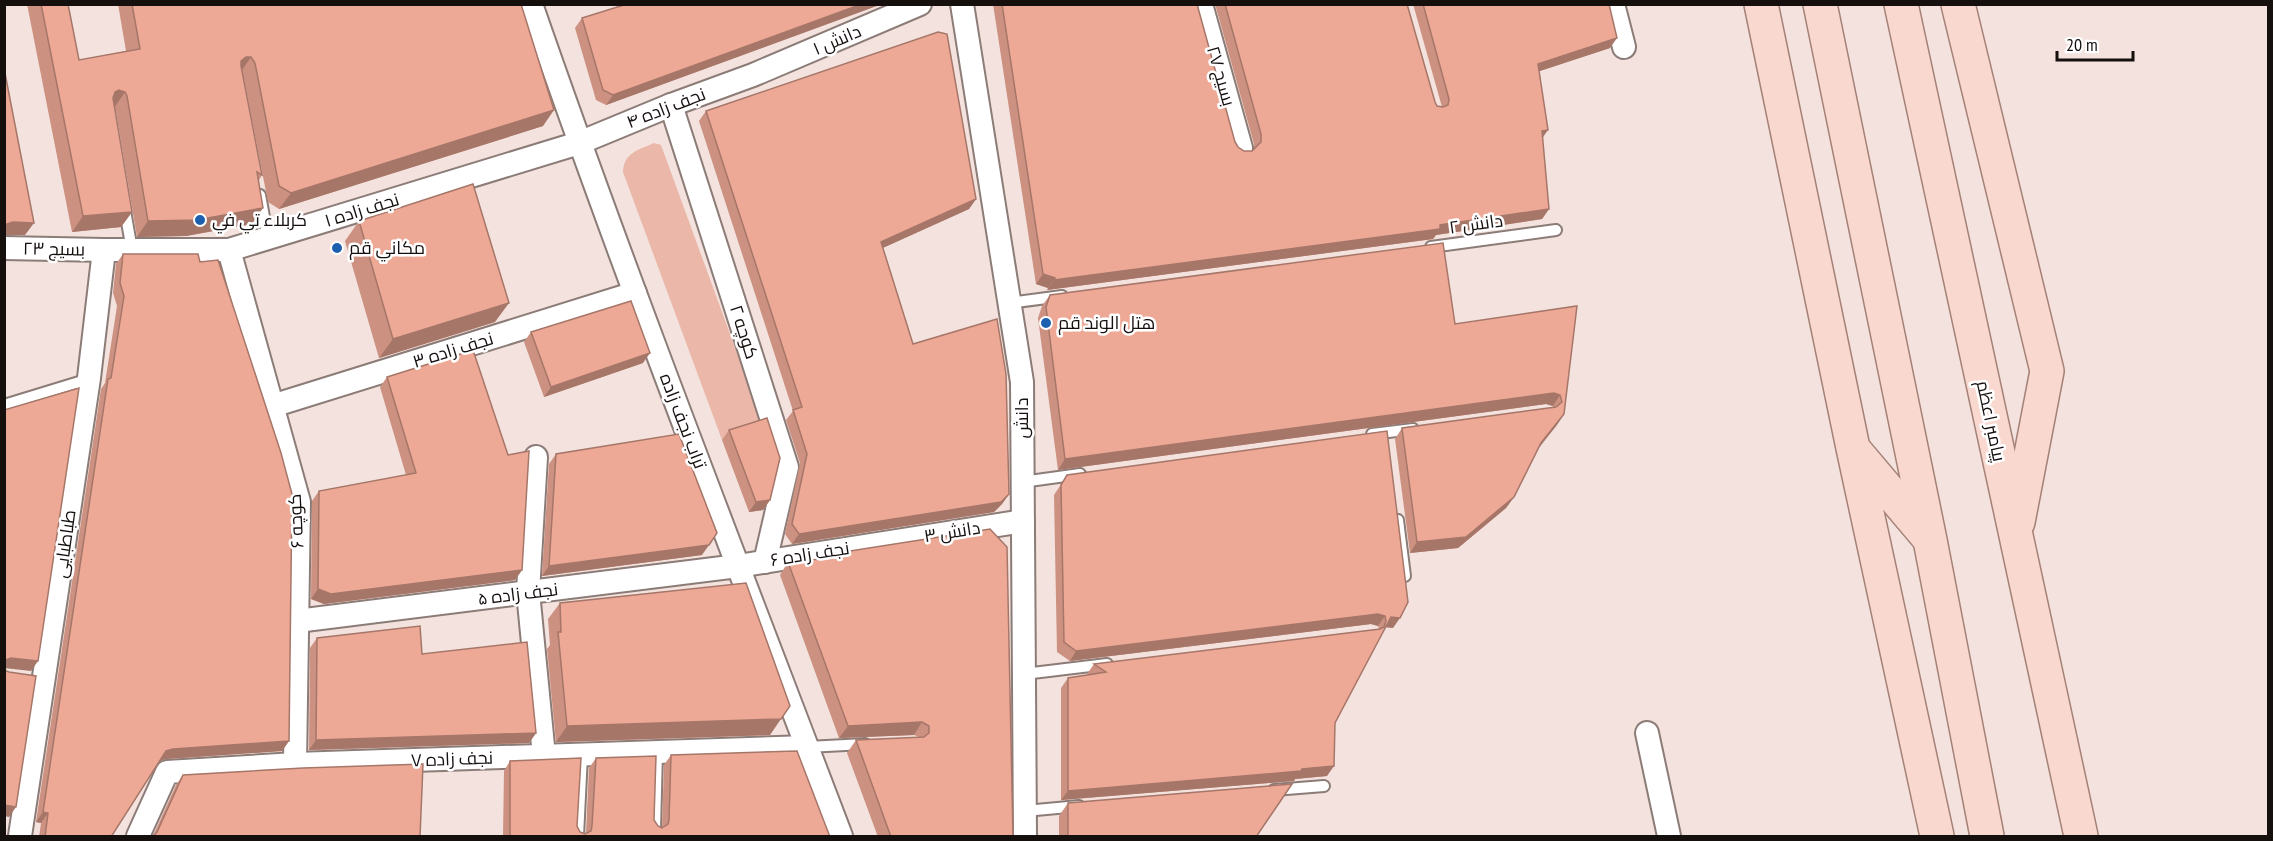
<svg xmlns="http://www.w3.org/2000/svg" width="2273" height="841" font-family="'PT Sans Narrow',Cairo,sans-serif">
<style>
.green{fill:#eab7a9}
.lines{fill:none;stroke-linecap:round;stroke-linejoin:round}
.service-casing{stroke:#8c7c78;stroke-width:14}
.minor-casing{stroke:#8c7c78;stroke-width:26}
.primary-casing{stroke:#a58177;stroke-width:36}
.service{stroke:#fff;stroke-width:10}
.minor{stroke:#fff;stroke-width:22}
.primary{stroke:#f8d8cf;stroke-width:33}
.wall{fill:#cc9181}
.shaded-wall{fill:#a67669}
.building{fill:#eda996;stroke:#a67669;stroke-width:1.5}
.poi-dot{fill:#1c5faf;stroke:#fff;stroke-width:2}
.labels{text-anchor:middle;stroke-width:5;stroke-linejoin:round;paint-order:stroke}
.street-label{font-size:18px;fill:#150f0e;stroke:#fff}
.poi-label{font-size:18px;fill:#150f0e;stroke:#fff;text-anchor:start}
</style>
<rect width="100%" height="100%" fill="#f3e2dd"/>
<path class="green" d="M 654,143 L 661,145 L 764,427 L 722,440 L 623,172 C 624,152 639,150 654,143 Z"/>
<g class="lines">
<g class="service-casing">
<g id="service">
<polyline points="260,195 268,239"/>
<polyline points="124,205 132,250"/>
<polyline points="1431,247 1556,230"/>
<polyline points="1009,303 1062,296"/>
<polyline points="4,405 89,379"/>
<polyline points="1372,434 1413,429"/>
<polyline points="1022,482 1080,474"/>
<polyline points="1398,520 1405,576"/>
<polyline points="1024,674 1107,664"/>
<polyline points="807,747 865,744"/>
<polyline points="1274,790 1324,786"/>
<polyline points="1025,811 1079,806"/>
<polyline points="655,830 657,752"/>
<polyline points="578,836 582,755"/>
</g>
</g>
<g class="minor-casing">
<g id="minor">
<path d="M 531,4 C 628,284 736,560 841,836"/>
<polyline points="962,4 1022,382 1025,836"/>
<polyline points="1201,4 1241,148"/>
<polyline points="1613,4 1624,47"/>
<polyline points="671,105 787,467 765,562"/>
<polyline points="4,248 104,250 229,250 579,143 671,105 753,75 920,4"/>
<polyline points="229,250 299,502 295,764"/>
<polyline points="272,406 635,293"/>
<polyline points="536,457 528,592 544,756"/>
<polyline points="297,621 738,566 1023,521"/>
<polyline points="1647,733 1669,836"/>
<polyline points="20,836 89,378 104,250"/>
<polyline points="138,836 167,772 295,764 807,747"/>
</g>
</g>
<g class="primary-casing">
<g id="primary">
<polyline points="1761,4 1853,448 1937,836"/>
<polyline points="1820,4 1930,540 1987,836"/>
<polyline points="1901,4 2081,836"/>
<polyline points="1958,4 2047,371 2018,522"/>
<polyline points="1856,452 1927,536"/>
</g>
</g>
<use href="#service" class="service"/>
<use href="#minor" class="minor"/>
<use href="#primary" class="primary"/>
</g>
<g class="wall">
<polygon points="27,4 68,4 79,60 126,51 118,4 521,4 543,126 279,209 268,202 244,79 243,77 262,175 259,180 252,224 186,236 137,237 116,112 114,108 132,212 121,227 72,232"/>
<polygon points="882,4 606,105 596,100 575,28 582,18"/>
<polygon points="993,4 1197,4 1235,142 1238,147 1244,151 1252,151 1254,149 1254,144 1215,4 1407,4 1435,102 1437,106 1442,107 1413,4 1609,4 1610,48 1539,71 1542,138 1549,209 1542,219 1436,235 1433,239 1047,290 1048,288 1036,284"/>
<polygon points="706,111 976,199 969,209 882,248 913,344 1009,494 1002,504 994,512 792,544 785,534 800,463 786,420 793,411 699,121"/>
<polygon points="359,221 495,322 379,358 345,241"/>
<polygon points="123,254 289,741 282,751 166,759 160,761 111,837 39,837 41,823 36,822 101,389 105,383 117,306 113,293 116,264"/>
<polygon points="1050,295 1455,324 1577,306 1564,414 1539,447 1514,497 1506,508 1458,548 1410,553 1395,439 1402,428 1553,408 1553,406 1546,404 1058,470 1038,318 1042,306"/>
<polygon points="531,332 643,363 544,397 524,342"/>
<polygon points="387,377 522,570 515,580 324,604 311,599 312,501 319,491 406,475 380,387"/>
<polygon points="729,430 770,500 763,510 749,512 722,440"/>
<polygon points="1387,431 1393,628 1386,627 1335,723 1327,776 1295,779 1294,781 1061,800 1061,688 1068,678 1088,675 1087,674 1094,664 1379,629 1378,626 1371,624 1070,661 1057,652 1054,495 1067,475"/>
<polygon points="556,454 702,555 542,576 549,464"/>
<polygon points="818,556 1013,837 878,837 847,753 856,740 919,737 914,735 839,738 780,575 788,562 816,560"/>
<polygon points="560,603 770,735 556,742 547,649 550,645 548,619"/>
<polygon points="317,638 422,654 536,733 529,743 309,750 310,648"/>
<polygon points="671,755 830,837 503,837 504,771 510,761 577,826 580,832 586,833 589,768 596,758 654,820 658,826 662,828 664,765"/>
<polygon points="303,768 153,836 176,785 183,775"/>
<polygon points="1068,803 1256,837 1059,837 1059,816"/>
</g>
<g class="shaded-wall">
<polygon points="862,4 882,4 606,105 613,95"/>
<polygon points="1617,38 1610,48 1531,74 1538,64"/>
<polygon points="246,57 251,57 240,73 241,61"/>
<polygon points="119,90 125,92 114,108 108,106 115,92"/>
<polygon points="554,110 543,126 279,209 291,193"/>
<polygon points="1548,130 1541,140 1542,131"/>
<polygon points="976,199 969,209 874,252 881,242"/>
<polygon points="263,208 252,224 186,236 137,237 148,221"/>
<polygon points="1549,209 1542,219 1436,235 1433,239 1047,290 1054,280"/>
<polygon points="132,212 121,227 72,232 83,216"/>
<polygon points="13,222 34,223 25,235 4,235 4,225"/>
<polygon points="1043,274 1055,278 1048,288 1036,284"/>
<polygon points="509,303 495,322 379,358 393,339"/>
<polygon points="650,353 643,363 544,397 551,387"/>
<polygon points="1554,393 1560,395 1553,406 1546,404 1058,470 1065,459"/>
<polygon points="1564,414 1557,425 1534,454 1541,443"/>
<polygon points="1009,494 1002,504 994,512 792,544 799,534"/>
<polygon points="1514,497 1506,508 1458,548 1410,553 1417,542"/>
<polygon points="770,500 763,510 749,512 756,502"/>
<polygon points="709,545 702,555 542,576 549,566"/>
<polygon points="522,570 515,580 324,604 311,599 318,589"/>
<polygon points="1378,614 1385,616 1378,626 1371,624 1070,661 1076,651"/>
<polygon points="1391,617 1400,618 1393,628 1384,627"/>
<polygon points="11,658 38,661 31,671 4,668 4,661 5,660"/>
<polygon points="781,719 770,735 556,742 567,726"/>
<polygon points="922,722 914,735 839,738 848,726"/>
<polygon points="536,733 529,743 309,750 316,740"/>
<polygon points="289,741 282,751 166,759 159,761 166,751 173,749"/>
<polygon points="1334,766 1327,776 1295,779 1294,781 1061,800 1068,791"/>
<polygon points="4,805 16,807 9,817 4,816"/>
<polygon points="43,812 48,813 41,823 36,822"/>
</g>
<g class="building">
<polygon points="41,4 68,4 79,60 140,49 132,4 521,4 554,110 291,193 279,186 255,63 251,57 246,57 241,61 241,66 262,175 257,172 263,208 197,220 148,221 127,96 125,92 119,90 115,92 113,98 132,212 83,216"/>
<polygon points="627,4 862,4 613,95 603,90 582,18"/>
<polygon points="1002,4 1197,4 1235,142 1238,147 1244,151 1252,151 1261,142 1261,134 1225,4 1407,4 1435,102 1437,106 1443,107 1448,105 1449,99 1423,4 1609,4 1617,38 1538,64 1548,130 1542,131 1549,209 1440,225 1440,229 1054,280 1055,278 1043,274"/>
<polygon points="938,32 947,34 976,199 881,242 913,344 997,319 1006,374 1009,494 1001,502 799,534 792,524 807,454 793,410 802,407 706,111"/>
<polygon points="4,68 34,223 13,222 4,225"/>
<polygon points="473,184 509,303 393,339 359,221"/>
<polygon points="1443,243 1455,324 1577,306 1564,414 1541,443 1514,497 1466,537 1417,542 1402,428 1556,407 1562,402 1560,395 1554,393 1065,459 1046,307 1050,295"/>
<polygon points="123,254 198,254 200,262 218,260 281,453 292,494 289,741 173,749 166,751 111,837 45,837 48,813 43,812 108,379 111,378 124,296 120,283"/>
<polygon points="631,301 650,353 551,387 531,332"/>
<polygon points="473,350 508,455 529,451 522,570 331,594 318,589 319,491 416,473 387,377"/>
<polygon points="79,388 38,661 11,658 5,660 4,662 4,410"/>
<polygon points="767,418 780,458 770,500 756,502 729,430"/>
<polygon points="1387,431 1408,602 1400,618 1391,617 1335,723 1334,766 1302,769 1301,771 1068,791 1068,678 1106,672 1094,664 1380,629 1384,627 1386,621 1385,616 1378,614 1076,651 1064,642 1061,485 1067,475"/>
<polygon points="679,434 717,533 709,545 549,566 556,454"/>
<polygon points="990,529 1007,547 1013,837 891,837 856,740 924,737 929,733 929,726 922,722 848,726 788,562 821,559 818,556"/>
<polygon points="746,583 790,706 781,719 567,726 558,632 561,632 560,603"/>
<polygon points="420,626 422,654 527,642 536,733 316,740 317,638"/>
<polygon points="4,667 6,671 9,672 36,676 16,807 4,805"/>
<polygon points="797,751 830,837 510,837 510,761 581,758 577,826 580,832 585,834 591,831 592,826 596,758 656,756 654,820 658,826 662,828 668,824 669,820 671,755"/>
<polygon points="423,764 420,837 152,837 157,832 183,775 303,768"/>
<polygon points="1292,784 1256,837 1068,837 1068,803"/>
</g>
<g class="poi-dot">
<circle cx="200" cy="220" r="6"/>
<circle cx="337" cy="248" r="6"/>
<circle cx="1046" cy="323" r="6"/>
</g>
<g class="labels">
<g class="street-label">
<text transform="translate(837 40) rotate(-23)" y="6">دانش ۱</text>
<text transform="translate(1221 76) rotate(74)" y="6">بسیج ۲۷</text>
<text transform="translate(666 108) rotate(-21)" y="6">نجف زاده ۴</text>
<text transform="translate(362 210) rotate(-17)" y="6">نجف زاده ۱</text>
<text transform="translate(1476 224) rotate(-8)" y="6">دانش ۲</text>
<text transform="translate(54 249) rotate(1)" y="6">بسیج ۲۳</text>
<text transform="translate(744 332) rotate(72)" y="6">کوچه ۲</text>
<text transform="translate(453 350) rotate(-17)" y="6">نجف زاده ۳</text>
<text transform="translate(1022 418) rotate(-90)" y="6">دانش</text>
<text transform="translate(683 421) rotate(69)" y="6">تراب نجف زاده</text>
<text transform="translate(1991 421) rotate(78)" y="6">پیامبر اعظم</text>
<text transform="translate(296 521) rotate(-93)" y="6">کوچه ۶</text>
<text transform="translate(952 532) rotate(-9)" y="6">دانش ۳</text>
<text transform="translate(65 544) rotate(-82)" y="6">طباطبایی</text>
<text transform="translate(810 554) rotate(-9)" y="6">نجف زاده ۶</text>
<text transform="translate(518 594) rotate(-7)" y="6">نجف زاده ۵</text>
<text transform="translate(452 759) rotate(-2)" y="6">نجف زاده ۷</text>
</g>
<g class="poi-label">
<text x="212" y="226">كربلاء تي في</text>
<text x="349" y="254">مكاني قم</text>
<text x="1058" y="329">هتل الوند قم</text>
</g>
</g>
<rect width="2273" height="841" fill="none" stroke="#150f0e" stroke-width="12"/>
<path d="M2057 51v9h76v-9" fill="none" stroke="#150f0e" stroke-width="3"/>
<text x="2066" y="51" font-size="18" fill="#150f0e" stroke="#ffffff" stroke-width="4.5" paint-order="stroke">20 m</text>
</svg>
